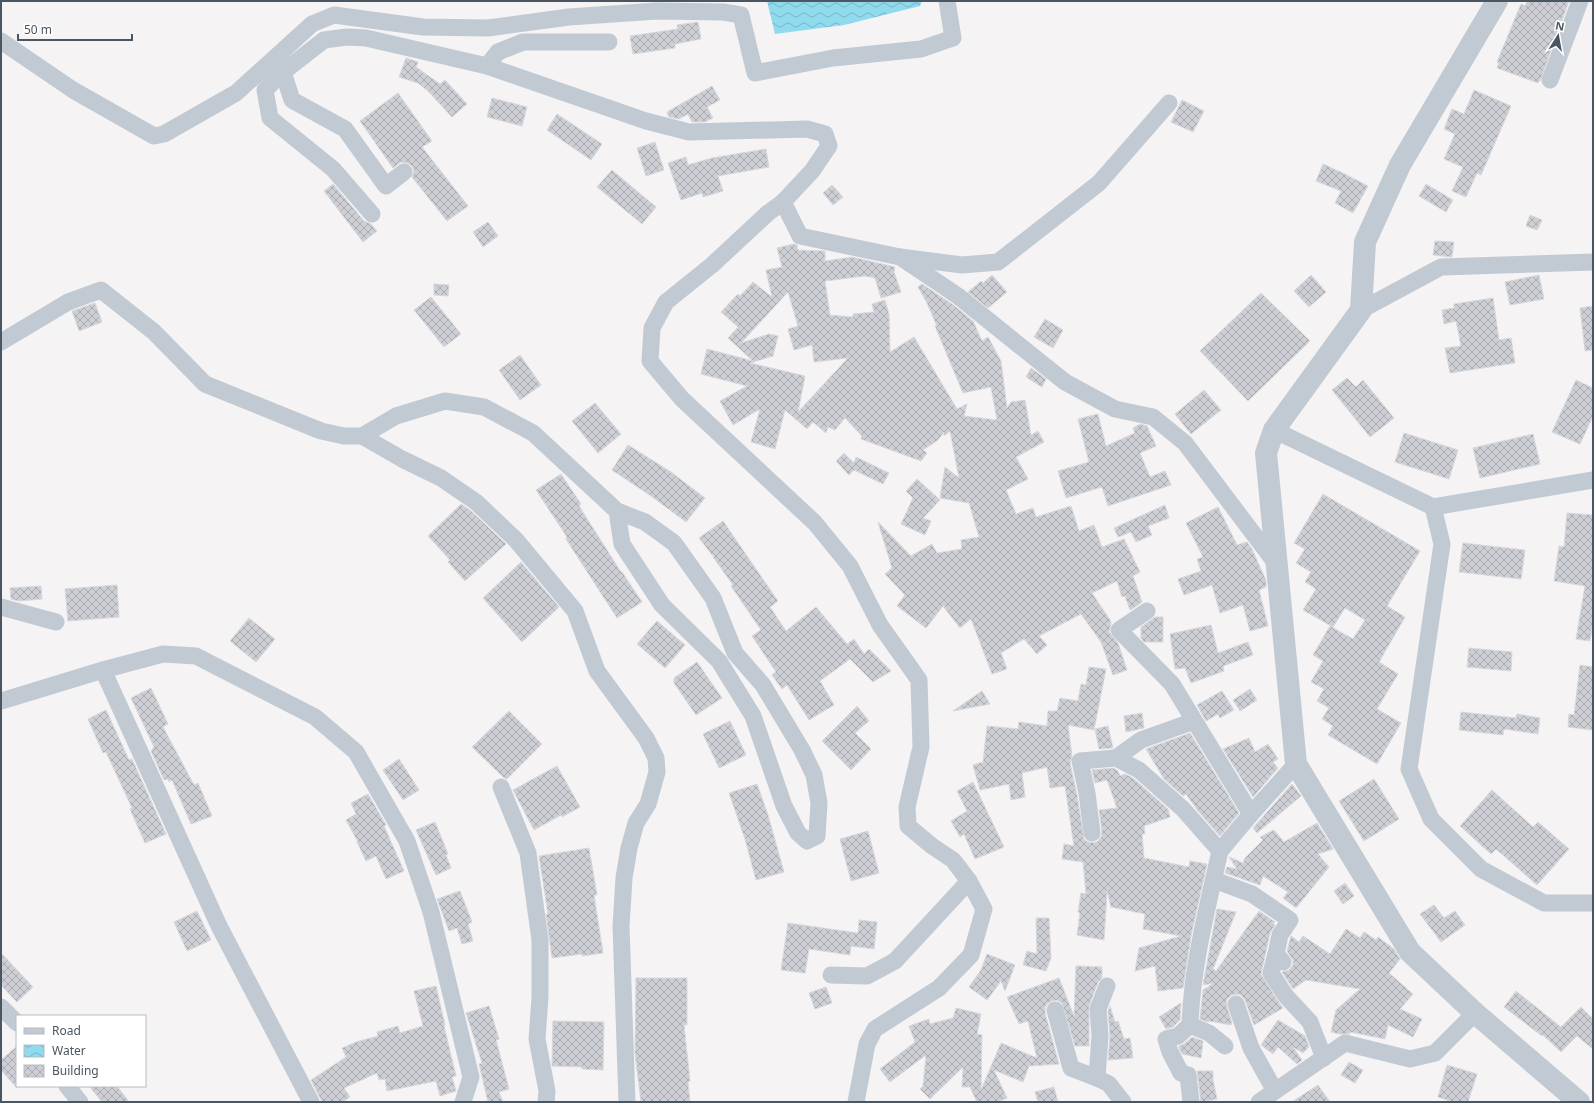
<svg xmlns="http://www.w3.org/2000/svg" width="1594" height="1103" font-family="'Noto Sans',sans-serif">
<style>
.water{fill:url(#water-waves)}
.building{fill:url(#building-cross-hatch);stroke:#d7d9de;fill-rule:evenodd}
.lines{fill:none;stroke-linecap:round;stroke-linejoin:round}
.minor{stroke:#c1cad2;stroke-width:17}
.tertiary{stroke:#c1cad2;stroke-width:22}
</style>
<defs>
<pattern id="water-waves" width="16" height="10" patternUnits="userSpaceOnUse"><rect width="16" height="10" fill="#90daee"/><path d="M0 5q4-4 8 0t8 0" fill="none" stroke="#78b4c4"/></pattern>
<pattern id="building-cross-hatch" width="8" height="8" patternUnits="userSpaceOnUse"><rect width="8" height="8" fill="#cdcfd5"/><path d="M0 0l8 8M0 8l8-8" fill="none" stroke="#a8abb0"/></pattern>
</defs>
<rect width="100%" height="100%" fill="#f5f3f3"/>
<polygon class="water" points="767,1 922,1 920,6 844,25 775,34"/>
<g class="building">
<polygon points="1527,1 1569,1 1540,81 1539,81 1538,83 1497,68 1499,63 1497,62 1521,4 1525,6"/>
<polygon points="698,22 701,39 675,44 675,48 633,54 630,36 678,29 677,25"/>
<polygon points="406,58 418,62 416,67 440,84 445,80 467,104 452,117 428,91 418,83 399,77"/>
<polygon points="712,86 720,100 707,107 713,118 705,122 692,122 688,114 679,119 669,117 667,112"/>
<polygon points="1474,90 1511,106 1481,175 1477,173 1466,197 1452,191 1463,167 1444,159 1455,134 1444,129 1452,109 1464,114"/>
<polygon points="398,93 432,141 422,147 468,206 447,221 412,177 414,171 412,166 407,163 401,162 393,168 360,121"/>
<polygon points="492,98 527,107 522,126 487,117"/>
<polygon points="1182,100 1204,111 1193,132 1171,122"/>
<polygon points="557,114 602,144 591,160 547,130"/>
<polygon points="655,142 664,170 646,176 637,148"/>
<polygon points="766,149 769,167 718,176 723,191 703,197 702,193 681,200 668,163 686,157 688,165 712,158"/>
<polygon points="1323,164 1345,174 1368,186 1353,213 1335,203 1341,191 1316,181"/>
<polygon points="612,170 656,207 642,224 597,187"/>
<polygon points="333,184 364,221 371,224 377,231 363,242 324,191"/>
<polygon points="1426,184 1453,200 1446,212 1419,196"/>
<polygon points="832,185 843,197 833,205 823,193"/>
<polygon points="1530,215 1542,220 1537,230 1526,226"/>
<polygon points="488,222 498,236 483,247 473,232"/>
<polygon points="1435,241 1454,242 1452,257 1433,255"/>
<path d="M 794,244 L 797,245 L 798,250 L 825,251 L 825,261 L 852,257 L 895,267 L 894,272 L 901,292 L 881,298 L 875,278 L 865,276 L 825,281 L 830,315 L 853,317 L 853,314 L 874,312 L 872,304 L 885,300 L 889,314 L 890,352 L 914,337 L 957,409 L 967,404 L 964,416 L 997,420 L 991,387 L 963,393 L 935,326 L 937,326 L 926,301 L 918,287 L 922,284 L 952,304 L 973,321 L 982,341 L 988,337 L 1001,361 L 1007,408 L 1011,402 L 1025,400 L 1031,435 L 1038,431 L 1044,442 L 1016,457 L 1028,479 L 1006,490 L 1016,514 L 1033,508 L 1036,517 L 1071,506 L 1079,531 L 1094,525 L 1102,547 L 1124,539 L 1140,572 L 1133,576 L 1142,602 L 1132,609 L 1130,610 L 1125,596 L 1122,597 L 1117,581 L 1092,593 L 1110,620 L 1111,624 L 1109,632 L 1118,643 L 1127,670 L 1113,675 L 1101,642 L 1081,614 L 1039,636 L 1047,645 L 1037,654 L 1024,639 L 1001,653 L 1007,669 L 992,674 L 971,619 L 960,628 L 943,606 L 926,628 L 897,606 L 905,595 L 885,574 L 892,568 L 878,522 L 911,556 L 932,544 L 937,553 L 962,549 L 961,540 L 979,537 L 969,503 L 940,498 L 945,467 L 959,478 L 950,431 L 944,436 L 944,432 L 938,440 L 923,450 L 927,453 L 921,461 L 861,439 L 862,436 L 845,418 L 835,430 L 828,427 L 826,433 L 813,422 L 807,429 L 785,410 L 775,449 L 751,442 L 760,409 L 733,425 L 720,401 L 747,386 L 701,374 L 707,349 L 753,361 L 728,338 L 738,327 L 721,312 L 738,294 L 740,296 L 753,282 L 772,297 L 766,270 L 782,267 L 777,248 ZM 788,292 L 798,326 L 788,329 L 794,350 L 812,345 L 814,362 L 848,358 L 798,412 L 805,376 L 750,363 L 773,356 L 778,336 L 769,334 L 741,343 Z"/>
<polygon points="992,275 1007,292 988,308 968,292 981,281 983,283"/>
<polygon points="1311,275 1326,292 1309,307 1294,291"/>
<polygon points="1539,275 1544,299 1510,305 1505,282"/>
<polygon points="434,284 449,285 448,296 434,295"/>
<polygon points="1261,293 1310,341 1248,401 1200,351"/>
<polygon points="431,297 461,334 444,347 414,310"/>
<polygon points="1493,298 1499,340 1511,338 1515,363 1450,373 1445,348 1461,346 1456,321 1444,324 1442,310 1454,308 1454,304"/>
<polygon points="95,303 102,322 79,331 72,311"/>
<polygon points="1593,306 1593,350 1585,351 1580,308"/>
<polygon points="1045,319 1063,330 1053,348 1034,337"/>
<polygon points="520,355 541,385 520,400 499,370"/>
<polygon points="1031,368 1046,379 1042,387 1026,377"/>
<polygon points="1347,378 1356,387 1363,380 1394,418 1370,437 1332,390"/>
<polygon points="1576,380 1593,388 1593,416 1580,444 1552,432"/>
<polygon points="1204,390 1221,410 1191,434 1175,414"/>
<polygon points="595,403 621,434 598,453 572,421"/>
<polygon points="1098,414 1106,446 1135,433 1133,428 1140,424 1147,426 1156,446 1140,453 1150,477 1165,471 1171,485 1108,506 1102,487 1066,498 1058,471 1089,462 1078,419"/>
<polygon points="1404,433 1458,450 1449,479 1395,462"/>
<polygon points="1533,434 1540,464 1480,478 1473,448"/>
<polygon points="628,445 671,472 705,498 686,522 651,496 612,470"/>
<polygon points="844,453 854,463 856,457 889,473 883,484 854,470 849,475 836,461"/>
<polygon points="561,474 581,504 579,506 621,572 622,572 642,602 617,618 566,539 567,537 536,490"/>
<polygon points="917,479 940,500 923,518 931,521 925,535 901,524 913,498 906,491"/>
<polygon points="1323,494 1420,551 1387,606 1405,617 1379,662 1398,674 1377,709 1401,723 1377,764 1328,735 1333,726 1322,719 1329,708 1317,701 1324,689 1311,682 1323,661 1313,655 1330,626 1353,639 1365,620 1345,608 1333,627 1303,610 1316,589 1305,582 1311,572 1296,563 1305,549 1294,543"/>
<polygon points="461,504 470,510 506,544 465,581 448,562 450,560 428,536"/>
<polygon points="1165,505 1169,518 1148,526 1152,535 1136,542 1131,532 1118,537 1114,528"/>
<polygon points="1218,507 1237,545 1247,542 1252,549 1259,565 1266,580 1266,587 1259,590 1268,626 1250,631 1243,605 1220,613 1212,585 1184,595 1178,579 1201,571 1197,559 1203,557 1186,523"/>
<polygon points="1567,513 1593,515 1593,623 1590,641 1576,639 1585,586 1554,581 1559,546 1564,547"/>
<polygon points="723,521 778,601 770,607 786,631 816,607 847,644 854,639 864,654 869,649 891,671 873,682 850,659 820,681 834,705 809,720 787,685 782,689 772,675 776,672 752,636 761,630 731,586 733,585 713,557 714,555 712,555 699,538"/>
<polygon points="1463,543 1525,550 1521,579 1459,572"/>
<polygon points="521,562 559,607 522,642 483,598"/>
<polygon points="117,585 119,617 68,621 65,589"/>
<polygon points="41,586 42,599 19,601 11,599 10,588"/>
<polygon points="1155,617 1163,617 1163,642 1144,642 1141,638 1141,627"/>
<polygon points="249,618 275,639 256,662 230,641"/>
<polygon points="657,621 685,645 665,668 637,644"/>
<polygon points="1211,625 1218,653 1248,642 1253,655 1223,666 1224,671 1191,683 1185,668 1175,669 1170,634"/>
<polygon points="1469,648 1512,652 1511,671 1467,667"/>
<polygon points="697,662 722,698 696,715 674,683 674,678"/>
<polygon points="1580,665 1593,667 1593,730 1568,727 1569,714 1574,715"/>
<polygon points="1089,667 1106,669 1094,730 1068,725 1072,756 1070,763 1077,795 1084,839 1088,842 1094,843 1098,841 1101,837 1102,832 1099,810 1117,808 1107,780 1095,783 1092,770 1114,768 1118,771 1120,776 1125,774 1133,778 1168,809 1170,817 1144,826 1145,834 1142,834 1144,858 1189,867 1190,861 1207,864 1191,936 1183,988 1158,991 1155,966 1135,971 1139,948 1181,936 1143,929 1145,914 1111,907 1107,891 1104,940 1077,935 1080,913 1078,912 1081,893 1086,894 1083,862 1062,859 1064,844 1074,846 1065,786 1050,788 1047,767 1022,773 1025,797 1011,800 1009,784 980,790 973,765 983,762 987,726 1018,729 1019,722 1047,726 1048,711 1057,711 1060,698 1078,701 1081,684 1086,685"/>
<polygon points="151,688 168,724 163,727 194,785 198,783 212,816 191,824 172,780 169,782 168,779 164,780 151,751 154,747 131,698"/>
<polygon points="1250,689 1257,700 1240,711 1233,700"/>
<polygon points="982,691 990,704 953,711"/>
<polygon points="1222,691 1234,710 1220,718 1218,714 1206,721 1197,705"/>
<polygon points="857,706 869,721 855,733 871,749 851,770 822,741"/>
<polygon points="106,710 129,760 132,759 166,834 145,843 130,809 132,808 106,752 103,753 88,719"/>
<polygon points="509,711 542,744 507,779 503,777 472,747"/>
<polygon points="1461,712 1516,718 1517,714 1540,718 1538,734 1504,729 1503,735 1459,730"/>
<polygon points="1142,713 1144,728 1126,732 1124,716"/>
<polygon points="730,721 746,755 719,768 703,734"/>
<polygon points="1108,726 1113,748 1099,749 1095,729"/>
<polygon points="1190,733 1239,813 1220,836 1198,811 1186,794 1183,796 1164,779 1146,749"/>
<polygon points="1249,738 1255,752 1268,744 1278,759 1273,762 1278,768 1253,797 1223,749"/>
<polygon points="399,759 419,790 403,800 383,770"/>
<polygon points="557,766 580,807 562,817 561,815 534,830 513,790"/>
<polygon points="1374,779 1399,819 1364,841 1339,801"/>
<polygon points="973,782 1004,847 975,859 964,834 960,837 951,821 967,811 957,791"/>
<polygon points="757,784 768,815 784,872 756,880 745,839 729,793"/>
<polygon points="1292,784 1301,796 1257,833 1253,828"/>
<polygon points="1492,790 1533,827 1538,822 1569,849 1537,885 1496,849 1491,854 1460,826"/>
<polygon points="368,794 386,825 384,826 404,871 386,879 376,856 366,861 357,842 358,842 346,820 356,814 351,803"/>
<polygon points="435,822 448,854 446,855 451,868 436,875 416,830"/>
<polygon points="1317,823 1333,849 1318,854 1329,867 1296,908 1283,898 1288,892 1263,876 1260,885 1225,873 1227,867 1237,869 1229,857 1243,863 1245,858 1263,840 1260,837 1274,830 1284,842"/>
<polygon points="868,831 879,873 851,881 840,839"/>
<polygon points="589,848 597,895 594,895 603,953 582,956 582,954 552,958 546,914 548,914 539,856"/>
<polygon points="1345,883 1354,896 1343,904 1334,891"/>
<polygon points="460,891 472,922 468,924 473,941 462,944 457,928 449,931 437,899"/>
<polygon points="1434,905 1444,918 1455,911 1465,925 1441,942 1420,914"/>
<polygon points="1217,909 1236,912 1213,969 1216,971 1259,911 1275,922 1273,923 1275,925 1270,933 1261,974 1277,1000 1283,1008 1254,1025 1245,1000 1242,996 1238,994 1232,995 1228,998 1226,1002 1227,1007 1232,1022 1231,1025 1209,1021 1208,1022 1200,1019 1203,990 1214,983 1203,985"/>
<polygon points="197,911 211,940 187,951 174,922"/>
<polygon points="1036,918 1049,918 1051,958 1046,971 1023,965 1027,951 1037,954"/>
<polygon points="859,920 877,922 874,949 851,946 850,955 809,949 805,973 781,970 788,923 858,933"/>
<polygon points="1346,929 1360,938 1364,932 1376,940 1378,937 1394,949 1400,959 1389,973 1413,994 1400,1009 1422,1019 1413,1037 1388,1025 1385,1039 1350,1032 1350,1034 1340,1034 1331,1032 1336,1010 1360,989 1306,980 1293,989 1282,972 1289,970 1293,965 1293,960 1287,951 1291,936 1299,942 1303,936 1330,954"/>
<polygon points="1,953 33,987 17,1002 1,985"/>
<polygon points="987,954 1015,965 1005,991 1001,981 987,1000 969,987 981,970"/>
<polygon points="1076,966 1102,967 1102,978 1098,982 1089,1006 1089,1046 1075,1046 1062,1003 1057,1000 1052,1001 1048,1003 1045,1007 1045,1013 1059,1064 1029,1066 1023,1082 994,1070 1007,1098 998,1102 977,1102 970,1087 962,1087 963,1067 930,1099 920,1089 923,1086 926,1055 890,1082 880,1069 915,1042 909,1026 929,1019 930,1024 953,1018 956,1008 981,1014 977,1034 982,1035 981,1090 1001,1043 1037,1058 1028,1021 1019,1024 1007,997 1059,978 1074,1016"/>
<polygon points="636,978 687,978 687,1025 684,1025 690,1081 688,1082 690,1102 641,1102 635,1053"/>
<polygon points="436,986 445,1025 444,1026 456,1076 452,1077 456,1091 440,1096 436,1081 387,1091 385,1079 379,1080 377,1073 344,1088 350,1097 342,1102 322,1102 311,1080 346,1057 342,1048 356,1042 378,1036 377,1032 398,1026 400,1033 423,1026 414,991"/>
<polygon points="826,987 832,1003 815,1009 809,993"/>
<polygon points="1516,991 1561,1027 1581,1007 1593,1019 1593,1049 1577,1036 1561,1052 1543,1035 1542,1036 1504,1007"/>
<polygon points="1181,1003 1180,1020 1173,1027 1166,1029 1159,1017"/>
<polygon points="489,1006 499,1039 496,1040 509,1089 499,1092 503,1102 488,1102 479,1064 482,1063 466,1013"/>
<polygon points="1110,1006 1115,1022 1118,1021 1124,1039 1130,1038 1133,1058 1108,1060 1110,1036 1108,1011"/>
<polygon points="1278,1020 1305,1036 1309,1047 1303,1053 1293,1047 1302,1060 1297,1064 1278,1047 1273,1054 1261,1045"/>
<polygon points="553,1021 604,1022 603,1070 582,1069 582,1067 552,1066"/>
<polygon points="1192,1037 1203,1041 1201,1058 1182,1054 1179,1048 1179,1046 1184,1044"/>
<polygon points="17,1046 17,1088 1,1070 1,1060"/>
<polygon points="1349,1062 1363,1070 1355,1083 1341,1075"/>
<polygon points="1447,1065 1477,1074 1468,1102 1453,1102 1438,1097"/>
<polygon points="1197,1071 1213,1071 1213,1080 1217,1099 1201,1102"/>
<polygon points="1318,1085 1330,1102 1292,1102"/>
<polygon points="89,1086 117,1086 129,1102 102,1102"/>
<polygon points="1054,1087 1058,1102 1038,1102 1035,1092"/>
</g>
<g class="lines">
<g class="minor">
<polyline points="1,41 73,90 154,136 164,134 236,93 312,24 334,15 423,27 488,28 569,17 657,11 723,12 741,15 755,73 833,58 921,49 953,38 947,1"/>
<polyline points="487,66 498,52 523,42 609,42"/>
<polyline points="283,72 292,100 345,129 386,186 404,172"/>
<polyline points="1550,80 1580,1"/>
<polyline points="783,202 800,236 900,257 962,265 998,262 1099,183 1169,103"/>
<polyline points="372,214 333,169 270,118 265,90 283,72 324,40 347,37 366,38 487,66 646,121 689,132 807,129 825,134 829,146 812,171 783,202 768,213 712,265 666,302 652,328 650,361 682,399 815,523 850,566 880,625 919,680 921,747 907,807 908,826 932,846 953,860 969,881 984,909 971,955 939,988 875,1029 867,1044 856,1102"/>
<polyline points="900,257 958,296 1065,382 1115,409 1153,417 1185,443 1277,565"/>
<polyline points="1361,310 1441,267 1593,262"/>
<polyline points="1,342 68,302 101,290 154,332 205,384 321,431 344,436 362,436 396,416 445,401 484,407 533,433 617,511 645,522 674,543 713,598 735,653 763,685 802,750 814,775 819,803 817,836 807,841 798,833 784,806 753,716 719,661 662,605 622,544 617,511"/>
<polyline points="1274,430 1433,507 1442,544 1409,769 1431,819 1481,869 1544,903 1593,903"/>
<polyline points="362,436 402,459 441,478 476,502 516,540 575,611 597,671 646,738 656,758 657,772 648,804 636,823 629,848 624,878 621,926 627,1102"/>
<polyline points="1433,507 1593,480"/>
<polyline points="1,607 56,622"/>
<polyline points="1147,611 1119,630 1172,684 1251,814"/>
<polyline points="103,670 219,926 311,1102"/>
<polyline points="1,701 103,670 163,654 196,656 315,717 356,752 407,841 431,912 471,1077 463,1102"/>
<polyline points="1116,758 1141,740 1194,721"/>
<polyline points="501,787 528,853 540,940 540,997 537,1039 547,1091 546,1102"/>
<polyline points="1092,833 1087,793 1080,761 1116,758 1139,770 1183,809 1220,851 1251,814 1296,764"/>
<polyline points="1214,880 1252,894 1290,920 1280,935 1276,954 1283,962"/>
<polyline points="1276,954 1271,973 1285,995 1310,1022 1324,1058"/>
<polyline points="831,975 867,976 895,961 969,881"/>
<polyline points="1236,1004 1251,1048 1275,1091"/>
<polyline points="1,1007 17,1023"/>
<polyline points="1055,1010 1071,1068 1097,1078 1109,1084 1123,1102"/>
<polyline points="1190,1025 1209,1033 1225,1046"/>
<polyline points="1097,1078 1100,1035 1098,1009 1107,986"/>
<polyline points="67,1086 80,1102"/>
<path d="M 1191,1102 L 1188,1075 L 1181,1073 L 1170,1052 L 1166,1039 L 1178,1036 L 1190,1025 C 1192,966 1207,909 1220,851"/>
<polyline points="1259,1102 1345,1043 1410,1059 1435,1053 1475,1013"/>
</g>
<polyline class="tertiary" points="1497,1 1400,165 1365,242 1361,310 1274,430 1266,453 1296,764 1410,952 1475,1013 1579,1102"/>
</g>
<rect width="1594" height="1103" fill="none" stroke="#4a5661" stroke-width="4"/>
<rect x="16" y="1015" width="130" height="72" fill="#ffffff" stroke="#b7bbc0"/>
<rect x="24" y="1028" width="20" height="6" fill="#c1cad2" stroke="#b7bbc0"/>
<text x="52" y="1035" font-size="12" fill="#4a5661">Road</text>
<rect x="24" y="1045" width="20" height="12" fill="url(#water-waves)" stroke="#b7bbc0"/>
<text x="52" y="1055" font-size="12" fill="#4a5661">Water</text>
<rect x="24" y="1065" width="20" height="12" fill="url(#building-cross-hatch)" stroke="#b7bbc0"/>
<text x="52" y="1075" font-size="12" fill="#4a5661">Building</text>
<g transform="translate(1558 36) rotate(11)" stroke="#ffffff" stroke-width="3" paint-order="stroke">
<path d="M0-3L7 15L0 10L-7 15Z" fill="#4a5661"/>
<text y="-6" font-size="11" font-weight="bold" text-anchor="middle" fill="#4a5661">N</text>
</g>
<path d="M18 34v6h114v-6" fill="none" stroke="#4a5661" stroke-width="2"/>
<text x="24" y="34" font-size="12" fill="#4a5661" stroke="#ffffff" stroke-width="3" paint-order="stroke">50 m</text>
</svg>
